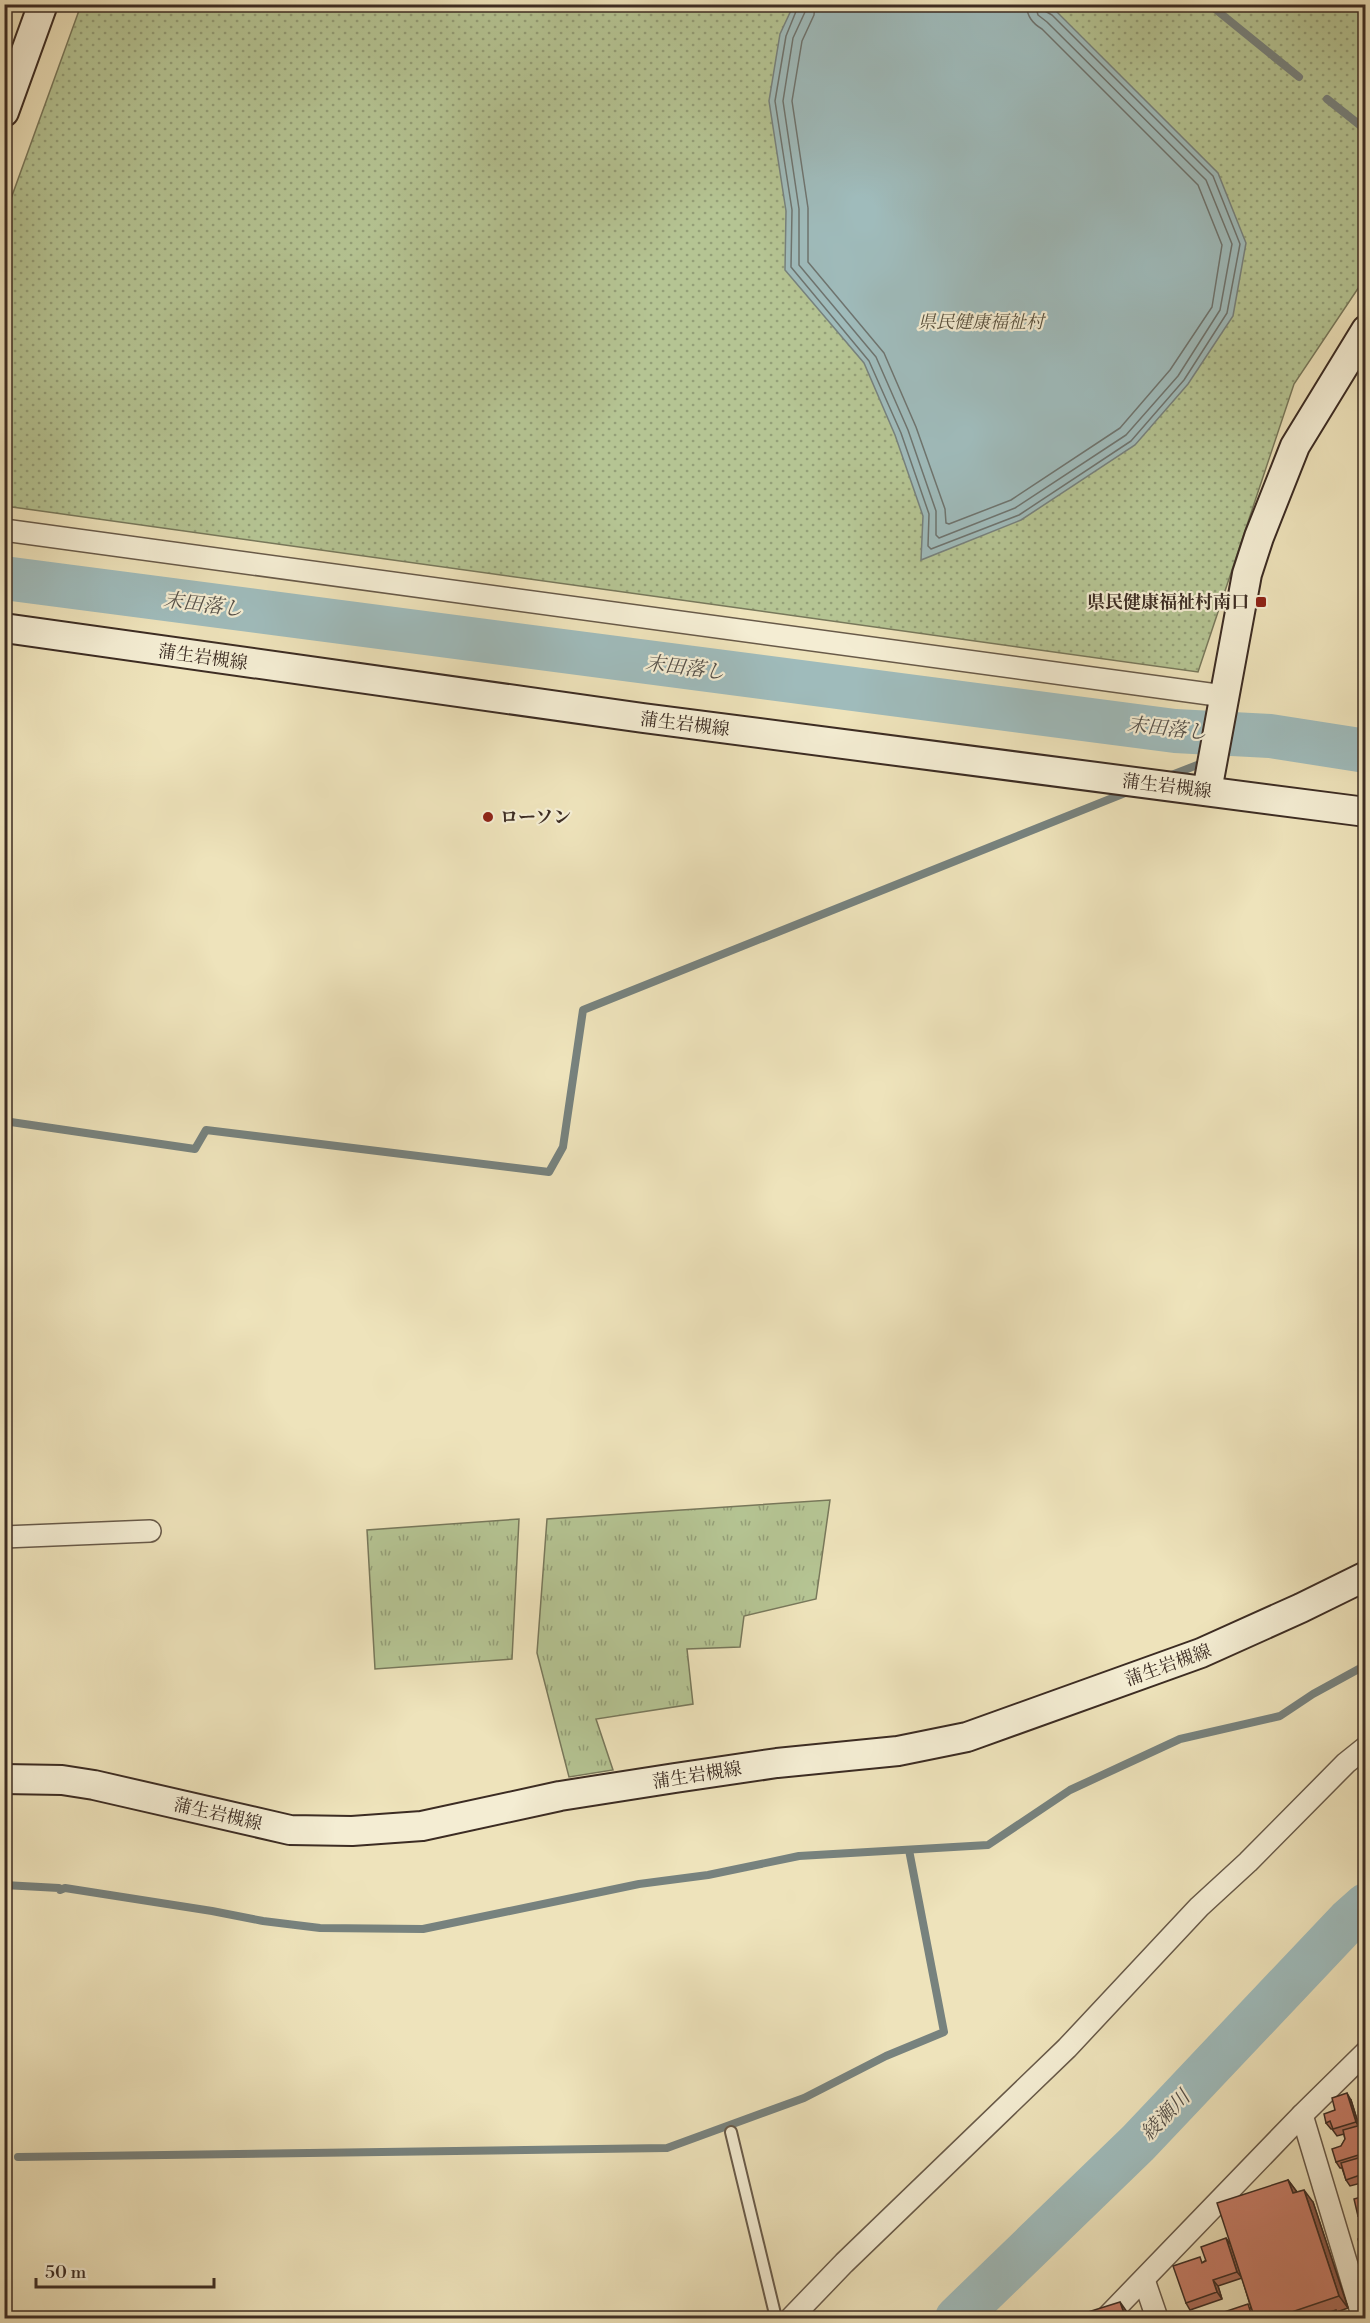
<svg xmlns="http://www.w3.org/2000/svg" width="1370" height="2323" font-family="'Libre Bodoni','Noto Serif JP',serif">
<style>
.grass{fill:url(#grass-tufts);stroke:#78785b;stroke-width:1.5}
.park{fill:url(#park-dots);stroke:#78785b;stroke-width:1.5}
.water{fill:#9fbbbb;stroke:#77827e;stroke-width:1.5}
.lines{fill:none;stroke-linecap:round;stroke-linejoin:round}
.shore{stroke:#6e746f;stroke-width:1.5}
.stream{stroke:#77827e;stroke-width:8}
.river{stroke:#9fbbbb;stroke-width:44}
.lane-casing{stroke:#685a49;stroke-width:14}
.street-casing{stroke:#685a49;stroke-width:24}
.secondary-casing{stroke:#3c2c23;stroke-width:32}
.lane{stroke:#f4edd3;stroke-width:10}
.street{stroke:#f4edd3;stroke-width:21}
.secondary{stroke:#f4edd3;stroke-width:28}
.wall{fill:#ab6c59;stroke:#3c2c23;stroke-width:1.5}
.shaded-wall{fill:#8b5849;stroke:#3c2c23;stroke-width:1.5}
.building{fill:#c77d68;stroke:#3c2c23;stroke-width:1.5}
.poi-dot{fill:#8f2418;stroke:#f4edd3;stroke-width:2}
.labels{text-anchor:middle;stroke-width:4.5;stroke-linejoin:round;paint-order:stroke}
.park-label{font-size:18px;font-style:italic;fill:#5a523f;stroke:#f4edd3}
.poi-label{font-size:18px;font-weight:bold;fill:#3c2c23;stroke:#f4edd3;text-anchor:end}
.street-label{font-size:18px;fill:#3c2c23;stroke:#f4edd3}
.water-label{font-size:20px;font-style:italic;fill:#555049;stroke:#f4edd3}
</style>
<defs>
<pattern id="grass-tufts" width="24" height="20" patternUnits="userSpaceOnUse" patternTransform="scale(1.5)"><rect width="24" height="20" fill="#b5c493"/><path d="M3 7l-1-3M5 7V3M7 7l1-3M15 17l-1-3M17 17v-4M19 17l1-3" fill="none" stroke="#949f78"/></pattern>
<pattern id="park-dots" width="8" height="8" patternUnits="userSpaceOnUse" patternTransform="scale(1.5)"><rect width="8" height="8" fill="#b5c493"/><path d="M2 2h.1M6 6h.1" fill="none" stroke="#949f78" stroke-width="1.8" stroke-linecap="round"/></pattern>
</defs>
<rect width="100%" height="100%" fill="#eee3bb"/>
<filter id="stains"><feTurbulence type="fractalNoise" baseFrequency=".00333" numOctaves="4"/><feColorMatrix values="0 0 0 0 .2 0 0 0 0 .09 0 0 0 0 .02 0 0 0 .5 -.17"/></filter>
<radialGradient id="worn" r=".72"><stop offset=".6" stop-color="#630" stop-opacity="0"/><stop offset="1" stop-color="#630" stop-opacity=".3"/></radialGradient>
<g class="grass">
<polygon points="830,1500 816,1599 744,1616 740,1647 687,1649 693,1704 596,1719 613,1770 569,1777 537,1653 547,1519"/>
<polygon points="519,1519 512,1659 375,1669 367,1530"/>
</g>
<polygon class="park" points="81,5 1365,5 1365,278 1294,384 1198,672 5,506 4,218"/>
<polygon class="water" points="794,4 1044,4 1055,10 1218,173 1246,243 1233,316 1188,384 1135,445 1021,520 921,560 923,516 895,435 864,363 785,270 786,211 769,101 780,34"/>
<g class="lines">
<g class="shore">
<polyline points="799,4 786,36 775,101 792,210 791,267 869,361 901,433 929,514 928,546 931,549 1019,515 1131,441 1184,380 1227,313 1240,244 1213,176 1052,15 1045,11 1043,4"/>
<polyline points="806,4 805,12 793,38 783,101 799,209 799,265 876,357 908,430 936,511 936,535 939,538 1015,508 1126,435 1178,376 1220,310 1232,244 1206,180 1047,22 1038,15 1035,4"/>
<path d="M 815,4 L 814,15 L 802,41 L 792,101 L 808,208 L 808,262 L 884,353 L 916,427 L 945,509 L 946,523 L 949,524 L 1011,500 L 1120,428 L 1170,370 L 1212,307 L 1222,245 L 1198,185 L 1042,29 C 1032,23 1027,16 1026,4"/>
</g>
<g class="stream">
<polyline points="1209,4 1299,77"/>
<polyline points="4,15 8,4"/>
<polyline points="1327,99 1366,130"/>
<polyline points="1219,756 1270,736"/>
<polyline points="1169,776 1205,762"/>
<polyline points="4,1121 195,1149 206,1130 549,1172 563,1147 583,1010 1130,791"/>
<polyline points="4,1885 59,1888 60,1890 65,1888 212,1911 263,1921 320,1928 423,1929 639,1884 708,1875 799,1856 988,1845 1070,1790 1180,1739 1280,1716 1313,1694 1366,1665"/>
<polyline points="18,2157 667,2148 804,2098 886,2056 944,2032 909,1850"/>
</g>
<g class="river">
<polyline points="4,578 1175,731 1270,736 1366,751"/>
<polyline points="957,2318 1138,2143 1348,1921 1366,1905"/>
</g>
<g class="lane-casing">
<polyline id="lane" points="731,2132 776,2318"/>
</g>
<g class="street-casing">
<g id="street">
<polyline points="4,530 1224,696"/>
<polyline points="4,1537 150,1531"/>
<polyline points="1302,2115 1363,2318"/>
<polyline points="1144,2280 1157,2318"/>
<polyline points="791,2318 844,2263 1067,2048 1199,1907 1248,1862 1346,1763 1366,1747"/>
<polyline points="1106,2318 1302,2115 1366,2052"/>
</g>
</g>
<g class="secondary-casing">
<g id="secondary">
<polyline points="4,112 43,4"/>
<polyline points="4,628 643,718 1366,812"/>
<polyline points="1207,791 1247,574 1259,537 1295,446 1366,330"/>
<polyline points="4,1779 62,1780 94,1785 290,1830 352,1831 422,1826 560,1796 675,1778 777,1763 898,1751 967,1737 1201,1653 1301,1608 1366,1576"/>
</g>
</g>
<use href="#lane" class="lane"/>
<use href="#street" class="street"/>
<use href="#secondary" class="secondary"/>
</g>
<g class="wall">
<polygon points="1351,2100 1359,2126 1361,2125 1365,2133 1365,2182 1350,2186 1346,2180 1342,2168 1340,2168 1336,2162 1341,2146 1345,2139 1344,2134 1337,2136 1332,2129 1331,2129 1326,2123 1335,2110"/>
<polygon points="1288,2180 1297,2192 1313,2202 1348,2308 1337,2312 1341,2319 1209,2319 1251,2308 1242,2278 1218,2286 1222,2299 1190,2310 1186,2303 1203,2262 1231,2245"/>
<polygon points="1365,2196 1365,2222 1363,2222 1358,2216"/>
</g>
<g class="shaded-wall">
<polygon points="1347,2093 1351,2100 1360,2129 1356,2122"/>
<polygon points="1361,2125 1365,2132 1365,2142"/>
<polygon points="1288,2180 1297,2192 1293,2193"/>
<polygon points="1304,2190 1313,2202 1348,2308 1339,2296"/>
<polygon points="1226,2238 1231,2245 1242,2278 1237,2272"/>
<polygon points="1213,2280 1218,2286 1222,2299 1217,2292"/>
<polygon points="1120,2302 1132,2319 1126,2319"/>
</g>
<g class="building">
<polygon points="1363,2072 1365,2072 1365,2085"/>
<polygon points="1347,2093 1356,2122 1333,2129 1330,2121 1326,2123 1324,2114 1335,2110 1332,2098"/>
<polygon points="1361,2125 1365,2142 1365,2153 1336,2162 1332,2149 1341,2146 1345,2139 1343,2130"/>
<polygon points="1365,2156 1365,2180 1364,2181 1363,2174 1346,2180 1341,2163"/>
<polygon points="1288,2180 1293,2193 1304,2190 1339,2296 1271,2319 1255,2319 1217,2203"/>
<polygon points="1365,2196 1365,2214 1358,2216 1354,2199"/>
<polygon points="1365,2237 1365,2257 1363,2257 1358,2239"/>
<polygon points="1226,2238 1237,2272 1213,2280 1217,2292 1186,2303 1173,2266 1200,2257 1202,2263 1206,2261 1201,2247"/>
<polygon points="1120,2302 1126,2319 1081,2319 1089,2316 1088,2312"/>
<polygon points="1248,2304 1253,2319 1209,2319 1209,2317"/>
<polygon points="1336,2310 1338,2319 1309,2319"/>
</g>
<g class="poi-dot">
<rect x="1255" y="596" width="12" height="12" rx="3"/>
<circle cx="488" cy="817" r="6"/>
</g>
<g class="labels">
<g class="park-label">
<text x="981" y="328">県民健康福祉村</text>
</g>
<g class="poi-label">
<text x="1249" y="608">県民健康福祉村南口</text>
<text x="500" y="823" text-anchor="start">ローソン</text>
</g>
<g class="street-label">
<text transform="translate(203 657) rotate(8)" y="6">蒲生岩槻線</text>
<text transform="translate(685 724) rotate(7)" y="6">蒲生岩槻線</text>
<text transform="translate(1167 786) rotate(7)" y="6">蒲生岩槻線</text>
<text transform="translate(1168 1665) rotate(-20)" y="6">蒲生岩槻線</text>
<text transform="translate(697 1775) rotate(-9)" y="6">蒲生岩槻線</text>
<text transform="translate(218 1814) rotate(13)" y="6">蒲生岩槻線</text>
</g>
<g class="water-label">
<text transform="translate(203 604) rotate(7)" y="7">末田落し</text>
<text transform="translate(685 667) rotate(7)" y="7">末田落し</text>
<text transform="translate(1167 728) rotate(6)" y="7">末田落し</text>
<text transform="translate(1165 2115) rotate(-46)" y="7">綾瀬川</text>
</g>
</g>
<rect width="1370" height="2323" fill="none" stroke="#eee3bb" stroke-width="24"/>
<rect x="6" y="6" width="1358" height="2311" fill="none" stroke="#3c2c23" stroke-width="3"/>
<rect x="12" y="12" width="1346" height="2299" fill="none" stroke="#3c2c23" stroke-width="1.5"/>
<path d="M36 2278v9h178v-9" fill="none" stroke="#3c2c23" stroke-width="3"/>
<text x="45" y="2278" font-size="18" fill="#3c2c23" stroke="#f4edd3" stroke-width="4.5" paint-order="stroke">50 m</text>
<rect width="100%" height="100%" filter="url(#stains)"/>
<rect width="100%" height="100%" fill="url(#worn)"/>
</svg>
